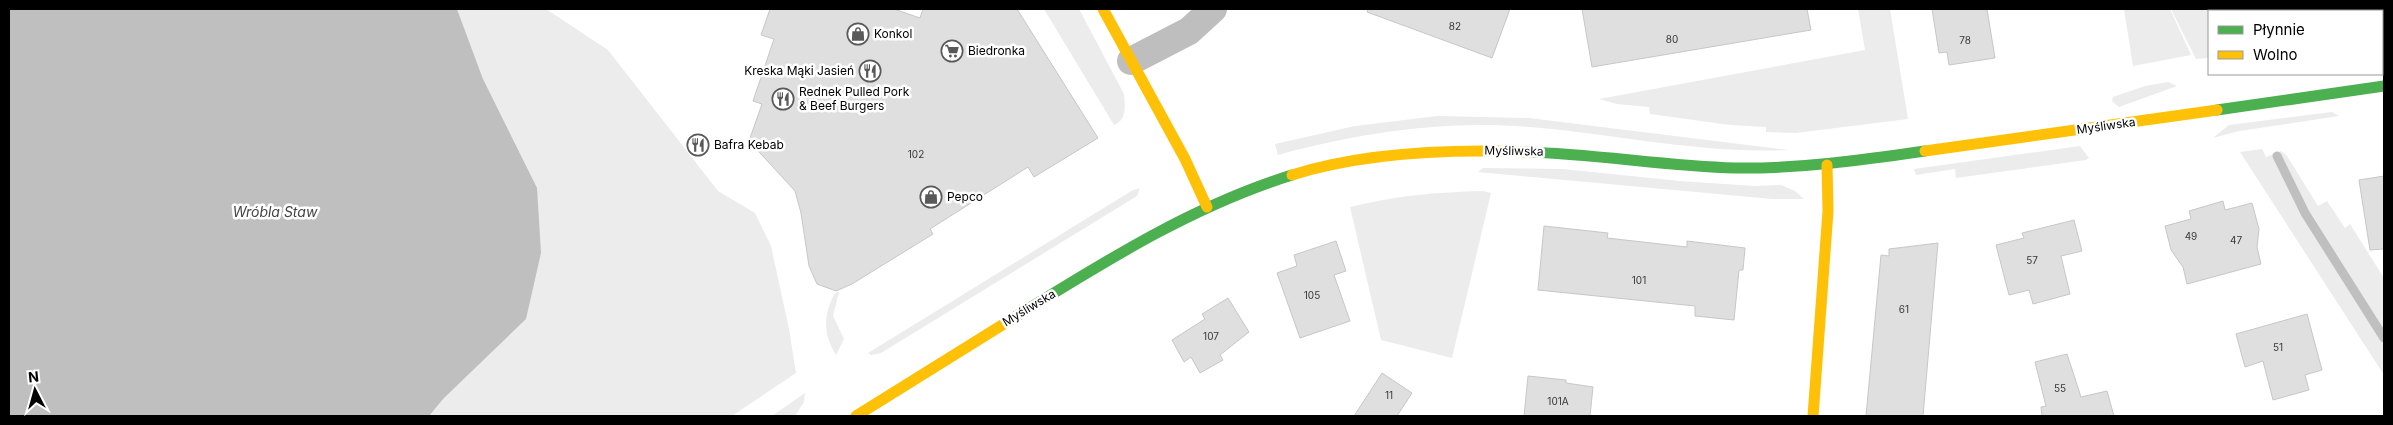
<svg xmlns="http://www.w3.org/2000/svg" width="2393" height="425" font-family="Inter,sans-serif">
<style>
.green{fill:#ececec}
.water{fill:#bfbfbf}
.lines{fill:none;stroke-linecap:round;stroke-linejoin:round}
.stream{stroke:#bfbfbf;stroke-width:9}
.building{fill:#dfdfdf;stroke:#c7c7c7}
.street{stroke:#bebebe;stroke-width:28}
.fast{stroke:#4caf50;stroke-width:11}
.slow{stroke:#ffc107;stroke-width:11}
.labels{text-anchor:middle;stroke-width:5;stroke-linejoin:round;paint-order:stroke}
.number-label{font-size:10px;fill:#383838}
.poi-label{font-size:12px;fill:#000;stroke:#fff;text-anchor:start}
.street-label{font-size:12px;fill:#000;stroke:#fff}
.water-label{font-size:14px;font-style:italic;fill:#444;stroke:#fff}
</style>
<rect width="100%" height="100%" fill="#fff"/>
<g class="green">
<polygon points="457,9 546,9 608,50 718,191 755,213 771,246 789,329 796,373 732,416 429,416 444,398 483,79"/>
<path d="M 1044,9 L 1079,9 L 1124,94 C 1125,106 1127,120 1114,125 Z"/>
<polygon points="1858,9 1890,9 1908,119 1796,133 1766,132 1766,127 1730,125 1650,114 1649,107 1617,104 1599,99 1865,50"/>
<polygon points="2124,9 2170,9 2191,55 2133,66"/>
<polygon points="2171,9 2305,9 2307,11 2209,11 2209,58 2196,59"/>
<polygon points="2168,82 2177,86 2119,107 2112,101 2113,97 2145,86"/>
<polygon points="2332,112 2339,116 2239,131 2213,138 2229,125"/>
<path d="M 1437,116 L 1529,118 L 1788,150 C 1700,154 1616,134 1529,127 C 1444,120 1359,133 1278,155 L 1275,144 L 1355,126 Z"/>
<polygon points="2080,146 2089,158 2086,160 1956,178 1955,169 1916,175 1914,169"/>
<polygon points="2262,149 2266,157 2281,151 2287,156 2318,206 2327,201 2345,228 2350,224 2384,278 2384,375 2240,152"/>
<polygon points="1483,168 1563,169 1680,181 1754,186 1781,185 1795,191 1804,199 1772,199 1478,172"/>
<polygon points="1140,188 1137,196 881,353 871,355 868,353 1133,190"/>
<path d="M 1483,191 L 1491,193 L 1452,358 L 1381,340 L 1350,207 C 1395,196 1437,192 1483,191 Z"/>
<path d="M 839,292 L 833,316 L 844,339 L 836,355 C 823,334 823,315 835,293 Z"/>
<polygon points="805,393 804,402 795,416 772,416"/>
</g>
<polygon class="water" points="9,9 457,9 483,79 537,188 541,253 526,319 444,398 429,416 9,416"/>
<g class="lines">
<g class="stream">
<polyline points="2212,9 2214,11"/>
<polyline points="2277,156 2305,213 2384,338"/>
</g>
</g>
<g class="building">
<polygon points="770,9 894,9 920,18 923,9 1017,9 1098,138 1034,177 1028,167 930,229 933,234 852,284 836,291 817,284 809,266 801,213 795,191 749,141 762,104 753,101 774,39 761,35"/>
<polygon points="1368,9 1510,9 1492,58 1367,12"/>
<polygon points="1582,9 1807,9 1811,30 1592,67"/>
<polygon points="1932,9 1987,9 1995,58 1949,65 1947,52 1939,53"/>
<polygon points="2384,176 2384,249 2370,250 2359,180"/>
<polygon points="2223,201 2225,210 2252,203 2259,229 2257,247 2261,264 2187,284 2183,267 2171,250 2165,226 2191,219 2189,211"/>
<polygon points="2074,220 2082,251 2061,256 2070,294 2033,304 2029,290 2009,295 1996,245 2024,238 2022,233"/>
<polygon points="1544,226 1608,233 1607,238 1687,247 1687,241 1745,248 1743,270 1739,270 1734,320 1695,316 1695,306 1538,290"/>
<polygon points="1336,241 1346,271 1334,275 1350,321 1300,338 1277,273 1297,266 1294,255"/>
<polygon points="1938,243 1923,416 1866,416 1881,255 1889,256 1889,249"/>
<polygon points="1228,298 1249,332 1220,355 1223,360 1200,373 1191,357 1184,362 1172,340 1205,319 1202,314"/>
<polygon points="2307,314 2322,370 2305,375 2309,390 2273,400 2263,361 2245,367 2236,334"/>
<polygon points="2067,354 2081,397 2107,391 2114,416 2042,416 2041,407 2046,406 2035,362"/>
<polygon points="1382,373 1412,393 1397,416 1354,416"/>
<polygon points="1528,376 1566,380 1566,383 1593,387 1590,416 1524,416"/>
</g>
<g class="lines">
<polyline class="street" points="1131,61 1189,31 1213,9"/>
<g class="fast">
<polyline points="2217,110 2384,86"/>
<path d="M 1526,152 C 1596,154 1665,166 1735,168 C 1799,169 1862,160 1925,151"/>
<path d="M 1015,317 C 1104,262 1192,206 1292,175"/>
</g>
<g class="slow">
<polyline points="1103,9 1185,159 1207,207"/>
<polyline points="1925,151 2217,110"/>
<path d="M 1292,175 C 1366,152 1449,149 1526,152"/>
<polyline points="856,416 1015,317"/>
<polyline points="1813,416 1828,211 1827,165"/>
</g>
</g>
<defs>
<g id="shop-ring" transform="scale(1.125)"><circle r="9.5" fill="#fff" stroke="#595959" stroke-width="1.5"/><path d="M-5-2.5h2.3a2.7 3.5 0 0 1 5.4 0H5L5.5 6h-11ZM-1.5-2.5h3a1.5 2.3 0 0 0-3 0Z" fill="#595959"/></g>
<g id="supermarket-ring" transform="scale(1.125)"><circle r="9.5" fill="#fff" stroke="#595959" stroke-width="1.5"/><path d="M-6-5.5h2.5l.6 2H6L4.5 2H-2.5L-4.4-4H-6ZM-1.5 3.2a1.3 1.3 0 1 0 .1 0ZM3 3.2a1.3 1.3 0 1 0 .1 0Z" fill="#595959"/></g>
<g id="restaurant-ring" transform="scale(1.125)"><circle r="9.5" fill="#fff" stroke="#595959" stroke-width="1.5"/><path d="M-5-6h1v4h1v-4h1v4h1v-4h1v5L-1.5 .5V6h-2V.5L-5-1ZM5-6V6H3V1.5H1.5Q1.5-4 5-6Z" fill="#595959"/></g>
</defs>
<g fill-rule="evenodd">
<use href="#shop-ring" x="858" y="34"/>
<use href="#supermarket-ring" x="952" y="51"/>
<use href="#restaurant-ring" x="870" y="71"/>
<use href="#restaurant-ring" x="783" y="99"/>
<use href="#restaurant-ring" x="698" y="145"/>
<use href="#shop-ring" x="931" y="197"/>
</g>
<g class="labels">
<g class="number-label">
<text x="1455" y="30">82</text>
<text x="1672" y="43">80</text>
<text x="1965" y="44">78</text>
<text x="916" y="158">102</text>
<text x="2191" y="240">49</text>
<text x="2236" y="244">47</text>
<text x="2032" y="264">57</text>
<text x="1639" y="284">101</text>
<text x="1312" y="299">105</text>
<text x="1904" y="313">61</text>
<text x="1211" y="340">107</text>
<text x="2278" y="351">51</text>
<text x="2060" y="392">55</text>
<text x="1389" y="399">11</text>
<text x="1558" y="405">101A</text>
</g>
<g class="poi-label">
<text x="874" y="38">Konkol</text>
<text x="968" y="55">Biedronka</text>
<text x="854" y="75" text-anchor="end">Kreska Mąki Jasień</text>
<text x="799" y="96">Rednek Pulled Pork<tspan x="799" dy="14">&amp; Beef Burgers</tspan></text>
<text x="714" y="149">Bafra Kebab</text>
<text x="947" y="201">Pepco</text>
</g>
<g class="street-label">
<text transform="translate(2106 126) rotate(-8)" y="4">Myśliwska</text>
<text transform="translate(1514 151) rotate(1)" y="4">Myśliwska</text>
<text transform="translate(1029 308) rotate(-31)" y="4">Myśliwska</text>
</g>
<g class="water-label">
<text x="275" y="217">Wróbla Staw</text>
</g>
</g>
<rect width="2393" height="425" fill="none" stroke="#000000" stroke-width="20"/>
<rect x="2208" y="10" width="175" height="65" fill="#ffffff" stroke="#999999"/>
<rect x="2218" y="26" width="25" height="8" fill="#4caf50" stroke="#999999"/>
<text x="2253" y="35" font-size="15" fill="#000000">Płynnie</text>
<rect x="2218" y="51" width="25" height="8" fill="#ffc107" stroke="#999999"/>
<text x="2253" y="60" font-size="15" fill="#000000">Wolno</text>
<g transform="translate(35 390) rotate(354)" stroke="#ffffff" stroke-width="4" paint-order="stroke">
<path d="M0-4L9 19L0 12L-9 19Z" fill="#000000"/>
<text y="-8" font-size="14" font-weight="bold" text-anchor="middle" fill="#000000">N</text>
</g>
</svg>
